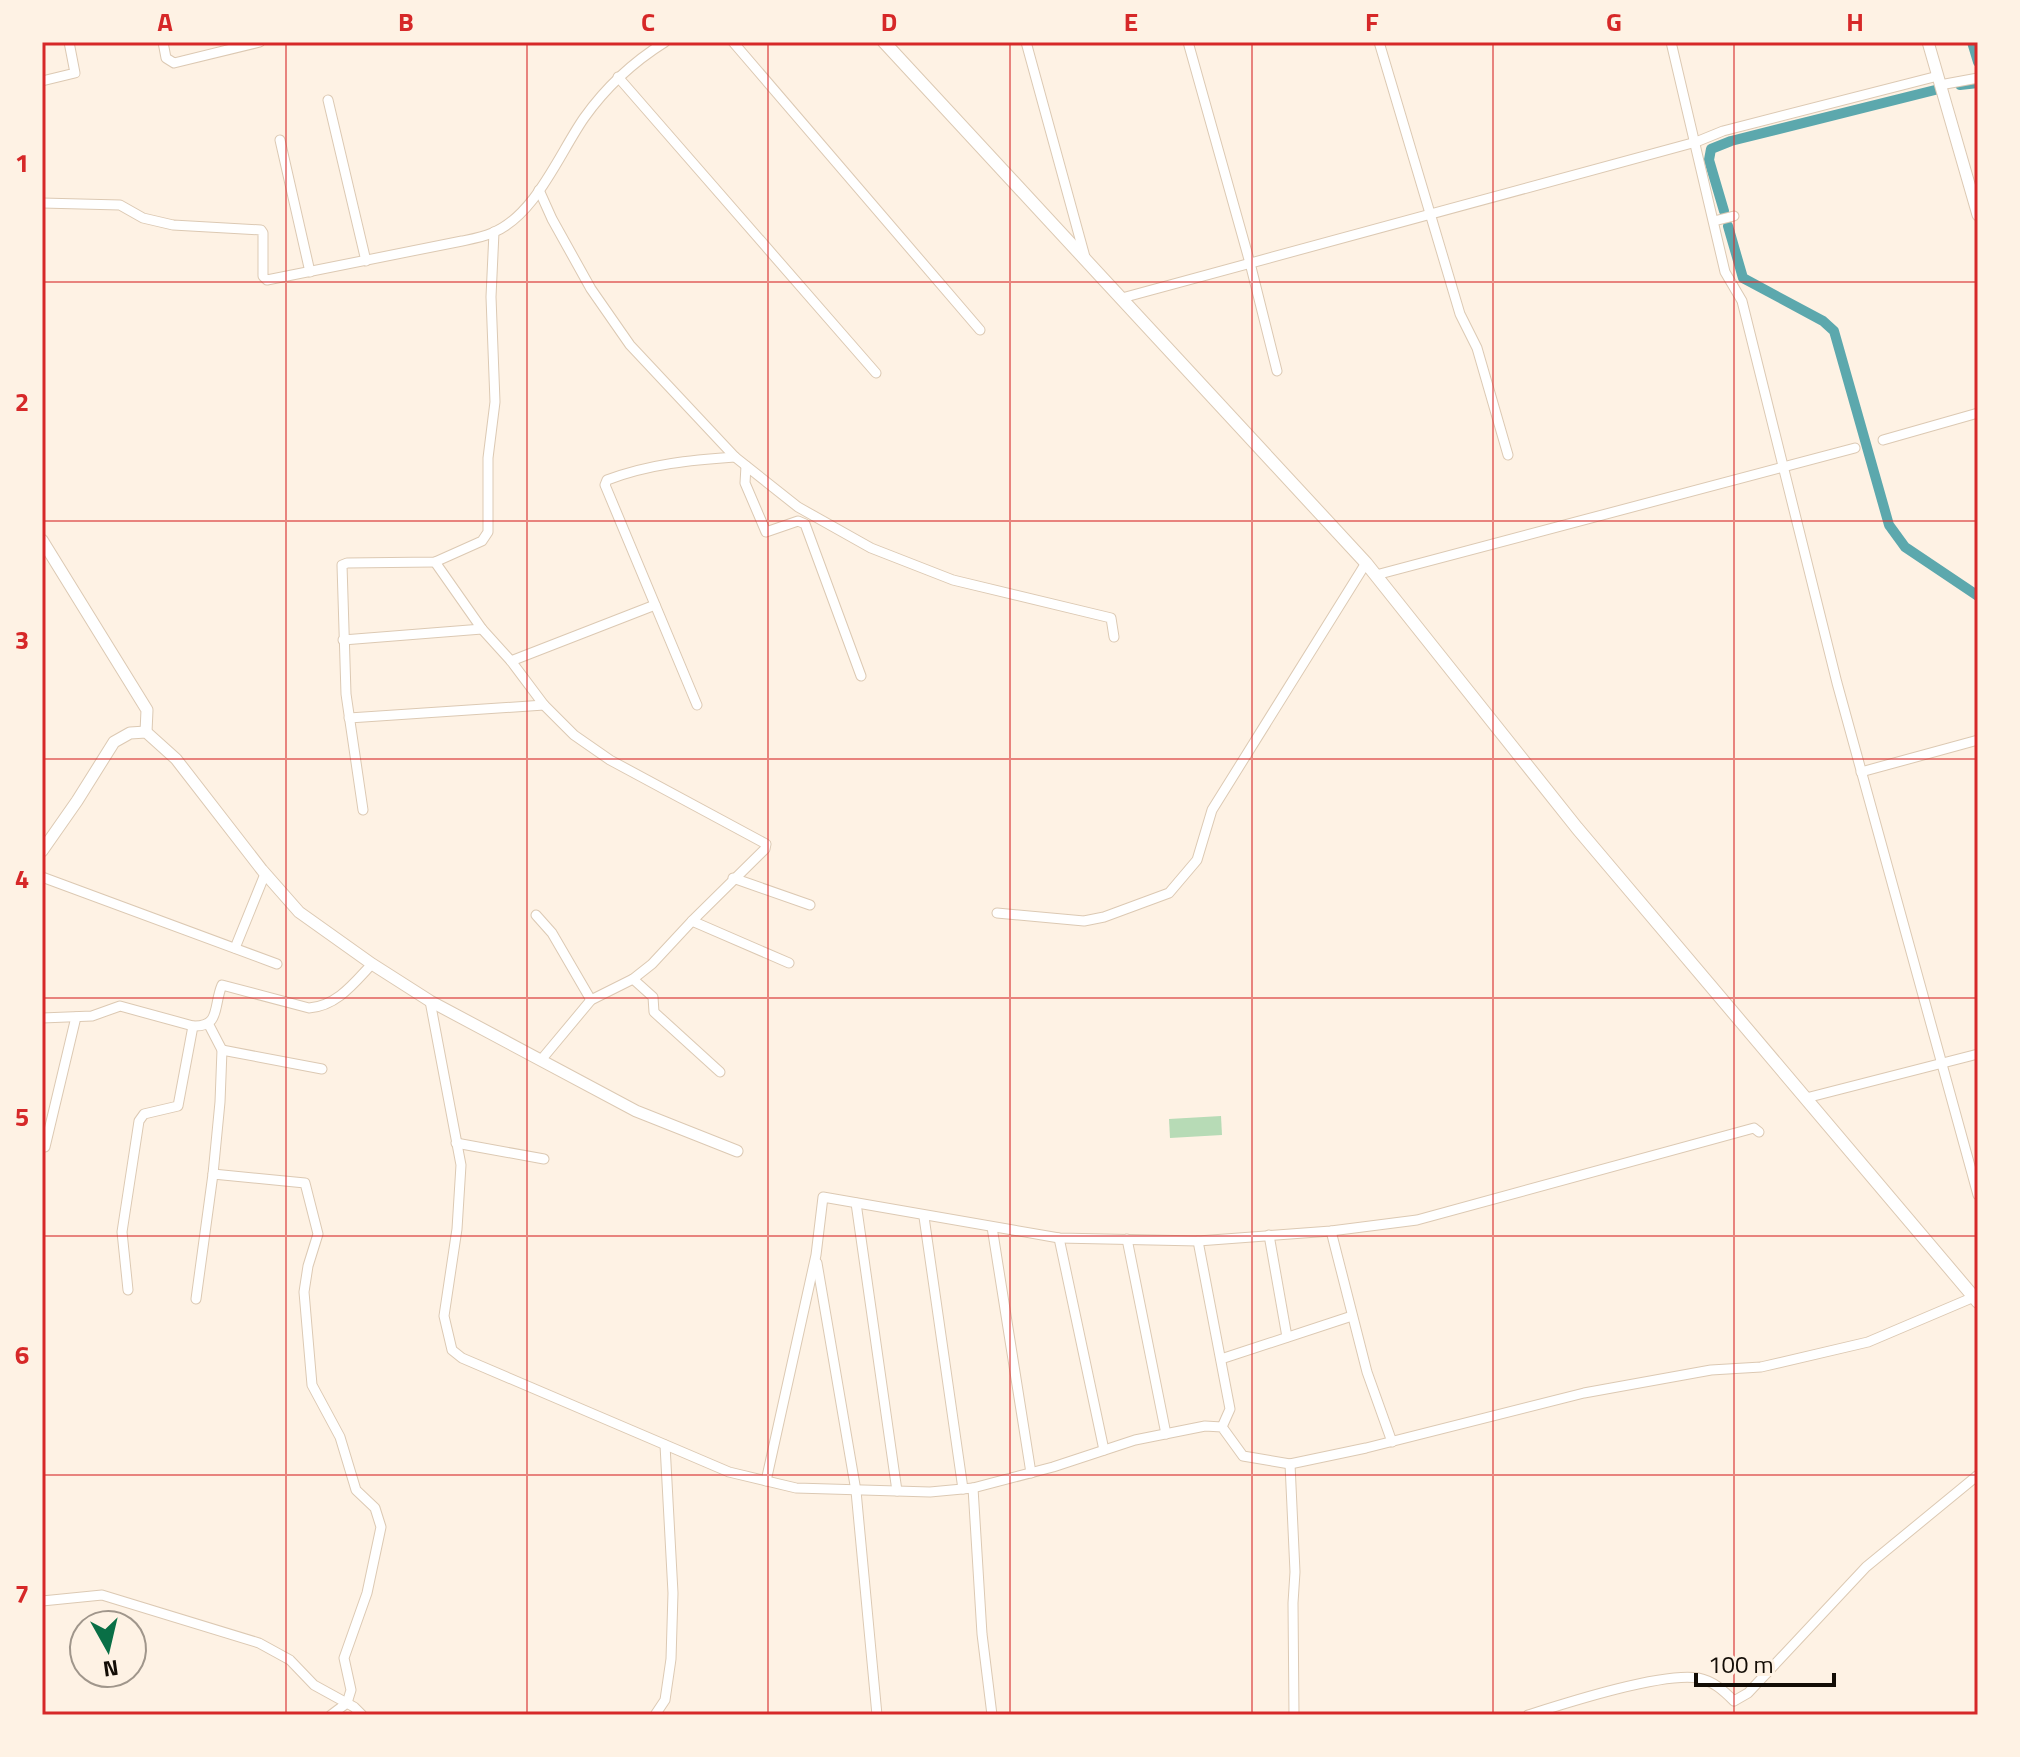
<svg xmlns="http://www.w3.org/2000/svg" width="2020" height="1757" font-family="'Titillium Web',sans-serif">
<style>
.grass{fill:#b7dbb6}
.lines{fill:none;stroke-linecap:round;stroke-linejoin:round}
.canal{stroke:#5ca8ad;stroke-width:10}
.minor-casing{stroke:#dcc9b3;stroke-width:11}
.tertiary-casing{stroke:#dcc9b3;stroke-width:13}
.secondary-casing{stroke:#dcc9b3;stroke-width:14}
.minor{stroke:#fff;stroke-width:9}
.tertiary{stroke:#fff;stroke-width:11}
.secondary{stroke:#fff;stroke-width:12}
.grid{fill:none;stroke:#d62828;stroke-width:2;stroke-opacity:0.55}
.neatline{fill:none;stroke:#d62828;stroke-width:3}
.grid-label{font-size:26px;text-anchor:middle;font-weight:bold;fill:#d62828}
</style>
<rect width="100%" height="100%" fill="#fef2e4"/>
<polygon class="grass" points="1221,1116 1222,1135 1170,1138 1169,1119"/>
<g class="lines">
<g class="canal">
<polyline points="1972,42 1978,62"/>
<polyline points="1960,85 1978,83"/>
<polyline points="1724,211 1709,160 1711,149 1731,141 1935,90"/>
<polyline points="1728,226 1743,278 1823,321 1834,331 1889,525 1905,547 1978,596"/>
</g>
<g class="minor-casing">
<g id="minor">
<polyline points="163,42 166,58 174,63 260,42"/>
<polyline points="733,42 980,330"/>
<polyline points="1026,42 1085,257"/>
<polyline points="1188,42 1250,263 1277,371"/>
<polyline points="1379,42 1460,314 1477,348 1508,455"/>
<polyline points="1671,42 1725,272 1742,301 1837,683 1978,1195"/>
<polyline points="618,77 876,373"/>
<polyline points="42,81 75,73 69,42"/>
<polyline points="1940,85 1978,78"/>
<polyline points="328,100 366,261"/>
<polyline points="280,140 310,272"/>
<polyline points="539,190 552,219 591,289 630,345 735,457 798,507 871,548 953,580 1111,618 1114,637"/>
<path d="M 42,203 L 120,205 L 143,218 L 173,225 L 261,230 L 263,233 L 263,276 L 267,280 L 462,241 C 472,239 483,237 492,233 C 535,216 559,154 584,118 C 606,87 633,62 665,42"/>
<polyline points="1714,221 1734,216"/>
<polyline points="1122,298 1696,142 1723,131 1938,76"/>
<polyline points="1883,440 1978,413"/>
<polyline points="746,466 745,483 766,532 798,521 805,524 861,676"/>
<polyline points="435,562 482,629 511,661 544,705 574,735 610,760 766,844 765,849 692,921 652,964 633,979 591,1000 541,1060"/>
<polyline points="1376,575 1855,448"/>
<polyline points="343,640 482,629"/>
<polyline points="511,661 655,605"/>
<path d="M 697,705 L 605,485 L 607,480 C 649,464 691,460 735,457"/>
<polyline points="349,718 544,705"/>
<polyline points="1861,772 1978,740"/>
<polyline points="363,810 346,694 342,565 347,563 435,562 482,541 488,532 488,458 495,402 491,297 494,232"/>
<polyline points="42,877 277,964"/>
<polyline points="733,878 810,905"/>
<polyline points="997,913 1084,921 1104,917 1169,893 1197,860 1212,810 1366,563"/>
<polyline points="536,915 552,933 591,1000"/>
<polyline points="692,921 789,963"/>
<polyline points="235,948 265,874"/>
<polyline points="633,979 653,997 654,1012 720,1072"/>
<polyline points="430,1001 461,1165 457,1229 444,1316 452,1350 462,1358 729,1472 796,1488 930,1492 973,1488 1053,1467 1135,1440 1205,1426 1222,1427 1243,1456 1290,1464 1366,1448 1584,1393 1711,1370 1761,1367 1868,1342 1974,1297"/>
<path d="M 42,1018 L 92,1016 L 120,1006 L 193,1026 C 221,1027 213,1006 222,985 L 309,1008 C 337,1006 354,983 372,964"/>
<polyline points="222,1050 322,1069"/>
<polyline points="1806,1098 1978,1054"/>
<polyline points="456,1143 544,1159"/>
<polyline points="45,1147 76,1017"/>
<polyline points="213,1174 305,1183 318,1234 308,1266 304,1292 312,1385 340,1437 356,1490 375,1508 381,1527 367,1593 344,1658 351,1690 347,1703 331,1715"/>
<polyline points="856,1203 897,1491"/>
<polyline points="924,1217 963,1489"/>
<polyline points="992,1227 1031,1473"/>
<polyline points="1331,1231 1367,1372 1392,1442"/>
<polyline points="1269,1235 1287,1337"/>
<polyline points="1059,1238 1104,1450"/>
<polyline points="1127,1239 1166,1434"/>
<polyline points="1198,1241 1230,1409 1222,1427"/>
<polyline points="817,1263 856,1491 877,1715"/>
<polyline points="128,1290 122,1232 139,1121 144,1114 178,1106 193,1026"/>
<polyline points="196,1299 213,1174 220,1102 222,1050 209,1025"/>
<polyline points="1221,1359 1352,1316"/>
<polyline points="1290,1464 1295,1572 1293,1603 1294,1715"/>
<polyline points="766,1481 816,1255 823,1197 1059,1238 1198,1241 1331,1231 1417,1220 1754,1128 1759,1132"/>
<polyline points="973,1488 982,1634 992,1715"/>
<polyline points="42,1601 102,1595 259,1643 290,1660 314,1685 354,1707 362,1715"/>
<polyline points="655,1715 665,1700 671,1659 673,1593 665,1445"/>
<path d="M 1528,1715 C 1566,1703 1662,1672 1698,1678 C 1713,1681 1723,1690 1734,1701 L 1748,1693 L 1866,1567 L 1978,1475"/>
</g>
</g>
<g class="tertiary-casing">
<g id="tertiary">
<polyline points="1928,42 1978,215"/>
<polyline points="42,540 147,710 146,732"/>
<polyline points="42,851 77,801 114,742 130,733 146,732 176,759 262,870 299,912 372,964 430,1001 636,1111 737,1151"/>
</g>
</g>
<g class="secondary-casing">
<polyline id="secondary" points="884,42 1366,563 1577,828 1978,1302"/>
</g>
<use href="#minor" class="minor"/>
<use href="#tertiary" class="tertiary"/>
<use href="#secondary" class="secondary"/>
</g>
<path class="grid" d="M 286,42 L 286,1715M 527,42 L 527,1715M 768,42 L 768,1715M 1010,42 L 1010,1715M 1252,42 L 1252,1715M 1493,42 L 1493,1715M 1734,42 L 1734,1715M 42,282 L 1978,282M 42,521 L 1978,521M 42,759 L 1978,759M 42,998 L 1978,998M 42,1236 L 1978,1236M 42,1475 L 1978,1475"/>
<rect width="2020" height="1757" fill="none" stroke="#fef2e4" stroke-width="88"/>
<g transform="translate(108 1649) rotate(172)"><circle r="38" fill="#fef2e4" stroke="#a0968b" stroke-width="2"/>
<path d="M0-6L14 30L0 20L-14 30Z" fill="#096f46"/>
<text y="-12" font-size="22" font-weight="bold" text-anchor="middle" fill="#130d06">N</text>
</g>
<path d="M1696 1673v12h138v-12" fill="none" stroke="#130d06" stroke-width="4"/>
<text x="1708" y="1673" font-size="24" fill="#130d06" stroke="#fef2e4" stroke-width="6" paint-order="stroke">100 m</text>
<rect x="44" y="44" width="1932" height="1669" class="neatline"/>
<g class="grid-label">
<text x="165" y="31">A</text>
<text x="406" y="31">B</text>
<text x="648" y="31">C</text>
<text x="889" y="31">D</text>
<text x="1131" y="31">E</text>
<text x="1372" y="31">F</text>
<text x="1614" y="31">G</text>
<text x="1855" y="31">H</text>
<text x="22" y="172">1</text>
<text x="22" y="411">2</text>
<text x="22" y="649">3</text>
<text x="22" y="888">4</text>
<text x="22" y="1126">5</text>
<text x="22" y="1364">6</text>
<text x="22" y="1603">7</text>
</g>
</svg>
